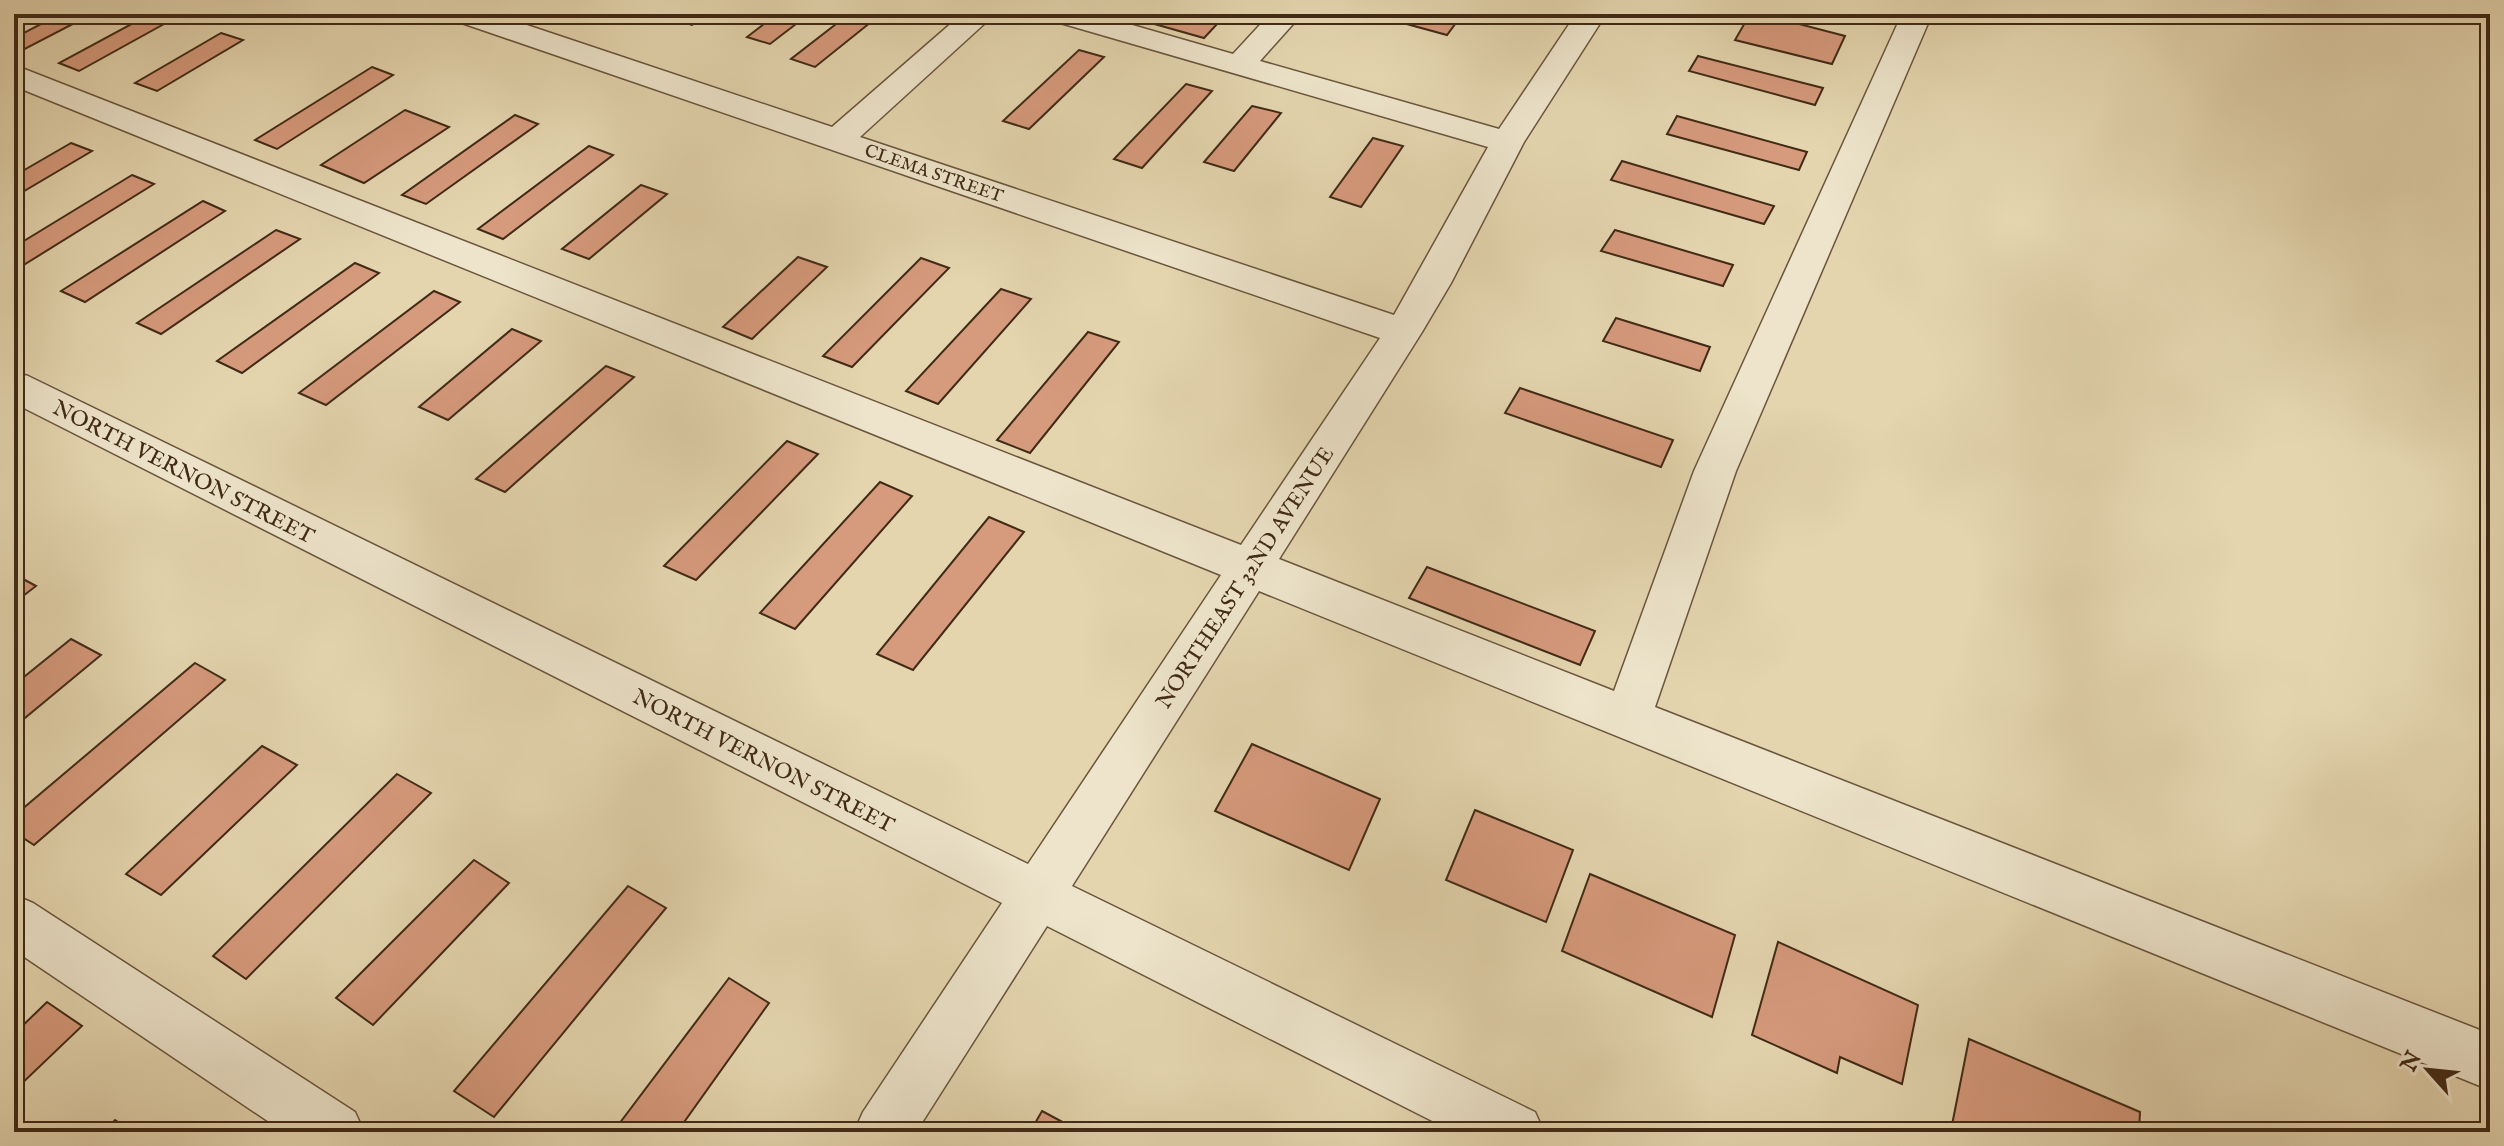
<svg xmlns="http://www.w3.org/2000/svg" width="2504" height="1146" font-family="'IM FELL English',serif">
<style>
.building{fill:#d69a7c;stroke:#412a16;stroke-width:2}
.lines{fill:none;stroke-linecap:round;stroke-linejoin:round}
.minor-casing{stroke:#6a553c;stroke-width:3}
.minor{fill:#ede4cb;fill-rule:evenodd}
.labels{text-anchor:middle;stroke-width:6;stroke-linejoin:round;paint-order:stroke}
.far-street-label{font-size:18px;fill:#412a16;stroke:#ede4cb}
.street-label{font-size:22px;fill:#412a16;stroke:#ede4cb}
</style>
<rect width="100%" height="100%" fill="#e4d5af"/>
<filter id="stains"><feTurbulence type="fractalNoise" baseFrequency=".0025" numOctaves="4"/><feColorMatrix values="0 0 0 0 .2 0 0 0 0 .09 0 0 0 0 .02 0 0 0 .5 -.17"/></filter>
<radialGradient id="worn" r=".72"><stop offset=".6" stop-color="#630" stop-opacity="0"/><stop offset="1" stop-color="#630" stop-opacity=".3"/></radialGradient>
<g class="building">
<polygon points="60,14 92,14 17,53 14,52 14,38"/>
<polygon points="150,14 182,14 79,71 59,63"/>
<polygon points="675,14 708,14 692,25 670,18"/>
<polygon points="777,14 809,14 770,44 747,37"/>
<polygon points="849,14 881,14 815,67 791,59"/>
<polygon points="1119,14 1185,14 1218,23 1204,38"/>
<polygon points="1370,14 1436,14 1458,20 1447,35"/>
<polygon points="1750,14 1761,14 1845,36 1832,64 1735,40"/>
<polygon points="221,33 243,40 157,91 135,83"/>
<polygon points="1079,50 1104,57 1029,129 1003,121"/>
<polygon points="1698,56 1823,88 1815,105 1689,71"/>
<polygon points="372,67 393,75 277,149 255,140"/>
<polygon points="1186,84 1212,91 1142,168 1114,159"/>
<polygon points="1252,106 1281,113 1234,171 1204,162"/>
<polygon points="405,110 449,127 364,183 321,165"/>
<polygon points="515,115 538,124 426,204 402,195"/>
<polygon points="1677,116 1807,152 1799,170 1667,134"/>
<polygon points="1373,138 1403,146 1361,207 1330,197"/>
<polygon points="71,143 92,151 14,197 14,176"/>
<polygon points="589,146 613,155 503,239 478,229"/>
<polygon points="1622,161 1774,206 1764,224 1611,180"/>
<polygon points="132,175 154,184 14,271 14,247"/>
<polygon points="641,185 667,194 589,259 562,249"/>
<polygon points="203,201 225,211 85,302 61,291"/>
<polygon points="276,230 300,239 161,334 137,323"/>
<polygon points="1615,230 1733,265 1723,286 1601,251"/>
<polygon points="798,257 827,267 752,339 723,327"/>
<polygon points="921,258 949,268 852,367 823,356"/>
<polygon points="355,263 379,273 242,373 217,361"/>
<polygon points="1001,289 1031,299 938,404 906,391"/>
<polygon points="434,291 460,302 326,405 299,393"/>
<polygon points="1616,318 1710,347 1700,371 1603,341"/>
<polygon points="512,329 541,341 448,420 419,407"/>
<polygon points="1088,332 1119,342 1030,453 997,440"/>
<polygon points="606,366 634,377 505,492 476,479"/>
<polygon points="1520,388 1673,440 1661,467 1505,413"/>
<polygon points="787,441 818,454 696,580 664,566"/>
<polygon points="880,482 912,496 795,629 760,613"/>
<polygon points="989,517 1024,532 913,670 877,654"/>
<polygon points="1427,567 1595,631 1580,665 1409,598"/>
<polygon points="14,574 36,586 14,603"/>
<polygon points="71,639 101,655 14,727 14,685"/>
<polygon points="195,663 225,680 34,845 14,832 14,816"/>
<polygon points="1252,744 1380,799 1349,870 1215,811"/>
<polygon points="262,746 297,765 161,895 126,874"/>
<polygon points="397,774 431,793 246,979 213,956"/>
<polygon points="1475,810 1573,850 1546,922 1446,880"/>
<polygon points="474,860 509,883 373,1025 336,998"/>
<polygon points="1590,874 1735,935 1712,1017 1562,951"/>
<polygon points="628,886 666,908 494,1117 454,1091"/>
<polygon points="1778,942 1918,1005 1902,1084 1840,1057 1837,1073 1752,1035"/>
<polygon points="729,978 769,1003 677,1132 613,1132"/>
<polygon points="47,1002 82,1026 14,1091 14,1034"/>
<polygon points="1969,1039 2140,1112 2139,1132 1968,1132 1952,1125"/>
<polygon points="1042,1111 1081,1132 1030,1132"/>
<polygon points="115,1120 134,1132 104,1132"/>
</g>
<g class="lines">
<g class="minor-casing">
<g id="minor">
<polygon points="449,14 494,14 832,127 962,14 995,14 860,137 1394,315 1488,147 1050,20 1046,14 1094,14 1233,54 1270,14 1302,14 1260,61 1499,129 1576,14 1606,14 1524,142 1451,283 1422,332 1279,559 1614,691 1694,471 1902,14 1932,14 1736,471 1655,707 2490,1034 2490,1090 1259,591 1072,886 1535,1112 1544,1132 1454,1132 1047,926 916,1132 854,1132 863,1112 1002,903 14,403 14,372 28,376 1028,864 1221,575 14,86 14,65 1241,545 1380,338 453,20"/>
<polygon points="14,895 33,903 355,1112 364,1132 284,1132 14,950"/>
</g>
</g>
<use href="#minor" class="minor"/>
</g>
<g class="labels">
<g class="far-street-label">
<text transform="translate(934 173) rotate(19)" y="6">CLEMA STREET</text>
</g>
<g class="street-label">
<text transform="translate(184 471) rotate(27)" y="8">NORTH VERNON STREET</text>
<text transform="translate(1244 577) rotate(-57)" y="8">NORTHEAST 32ND AVENUE</text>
<text transform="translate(764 760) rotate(27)" y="8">NORTH VERNON STREET</text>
</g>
</g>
<rect width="2504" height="1146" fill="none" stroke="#e4d5af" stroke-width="48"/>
<rect x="16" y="16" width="2472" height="1114" fill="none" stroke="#412a16" stroke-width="4"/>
<rect x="24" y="24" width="2456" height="1098" fill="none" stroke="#412a16" stroke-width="2"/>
<g transform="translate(2428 1070) rotate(297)" stroke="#ede4cb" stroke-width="6" paint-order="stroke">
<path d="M0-6L14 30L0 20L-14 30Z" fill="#412a16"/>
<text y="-12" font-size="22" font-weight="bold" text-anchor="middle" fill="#412a16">N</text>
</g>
<rect width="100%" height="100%" filter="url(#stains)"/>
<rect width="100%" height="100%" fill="url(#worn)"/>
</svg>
